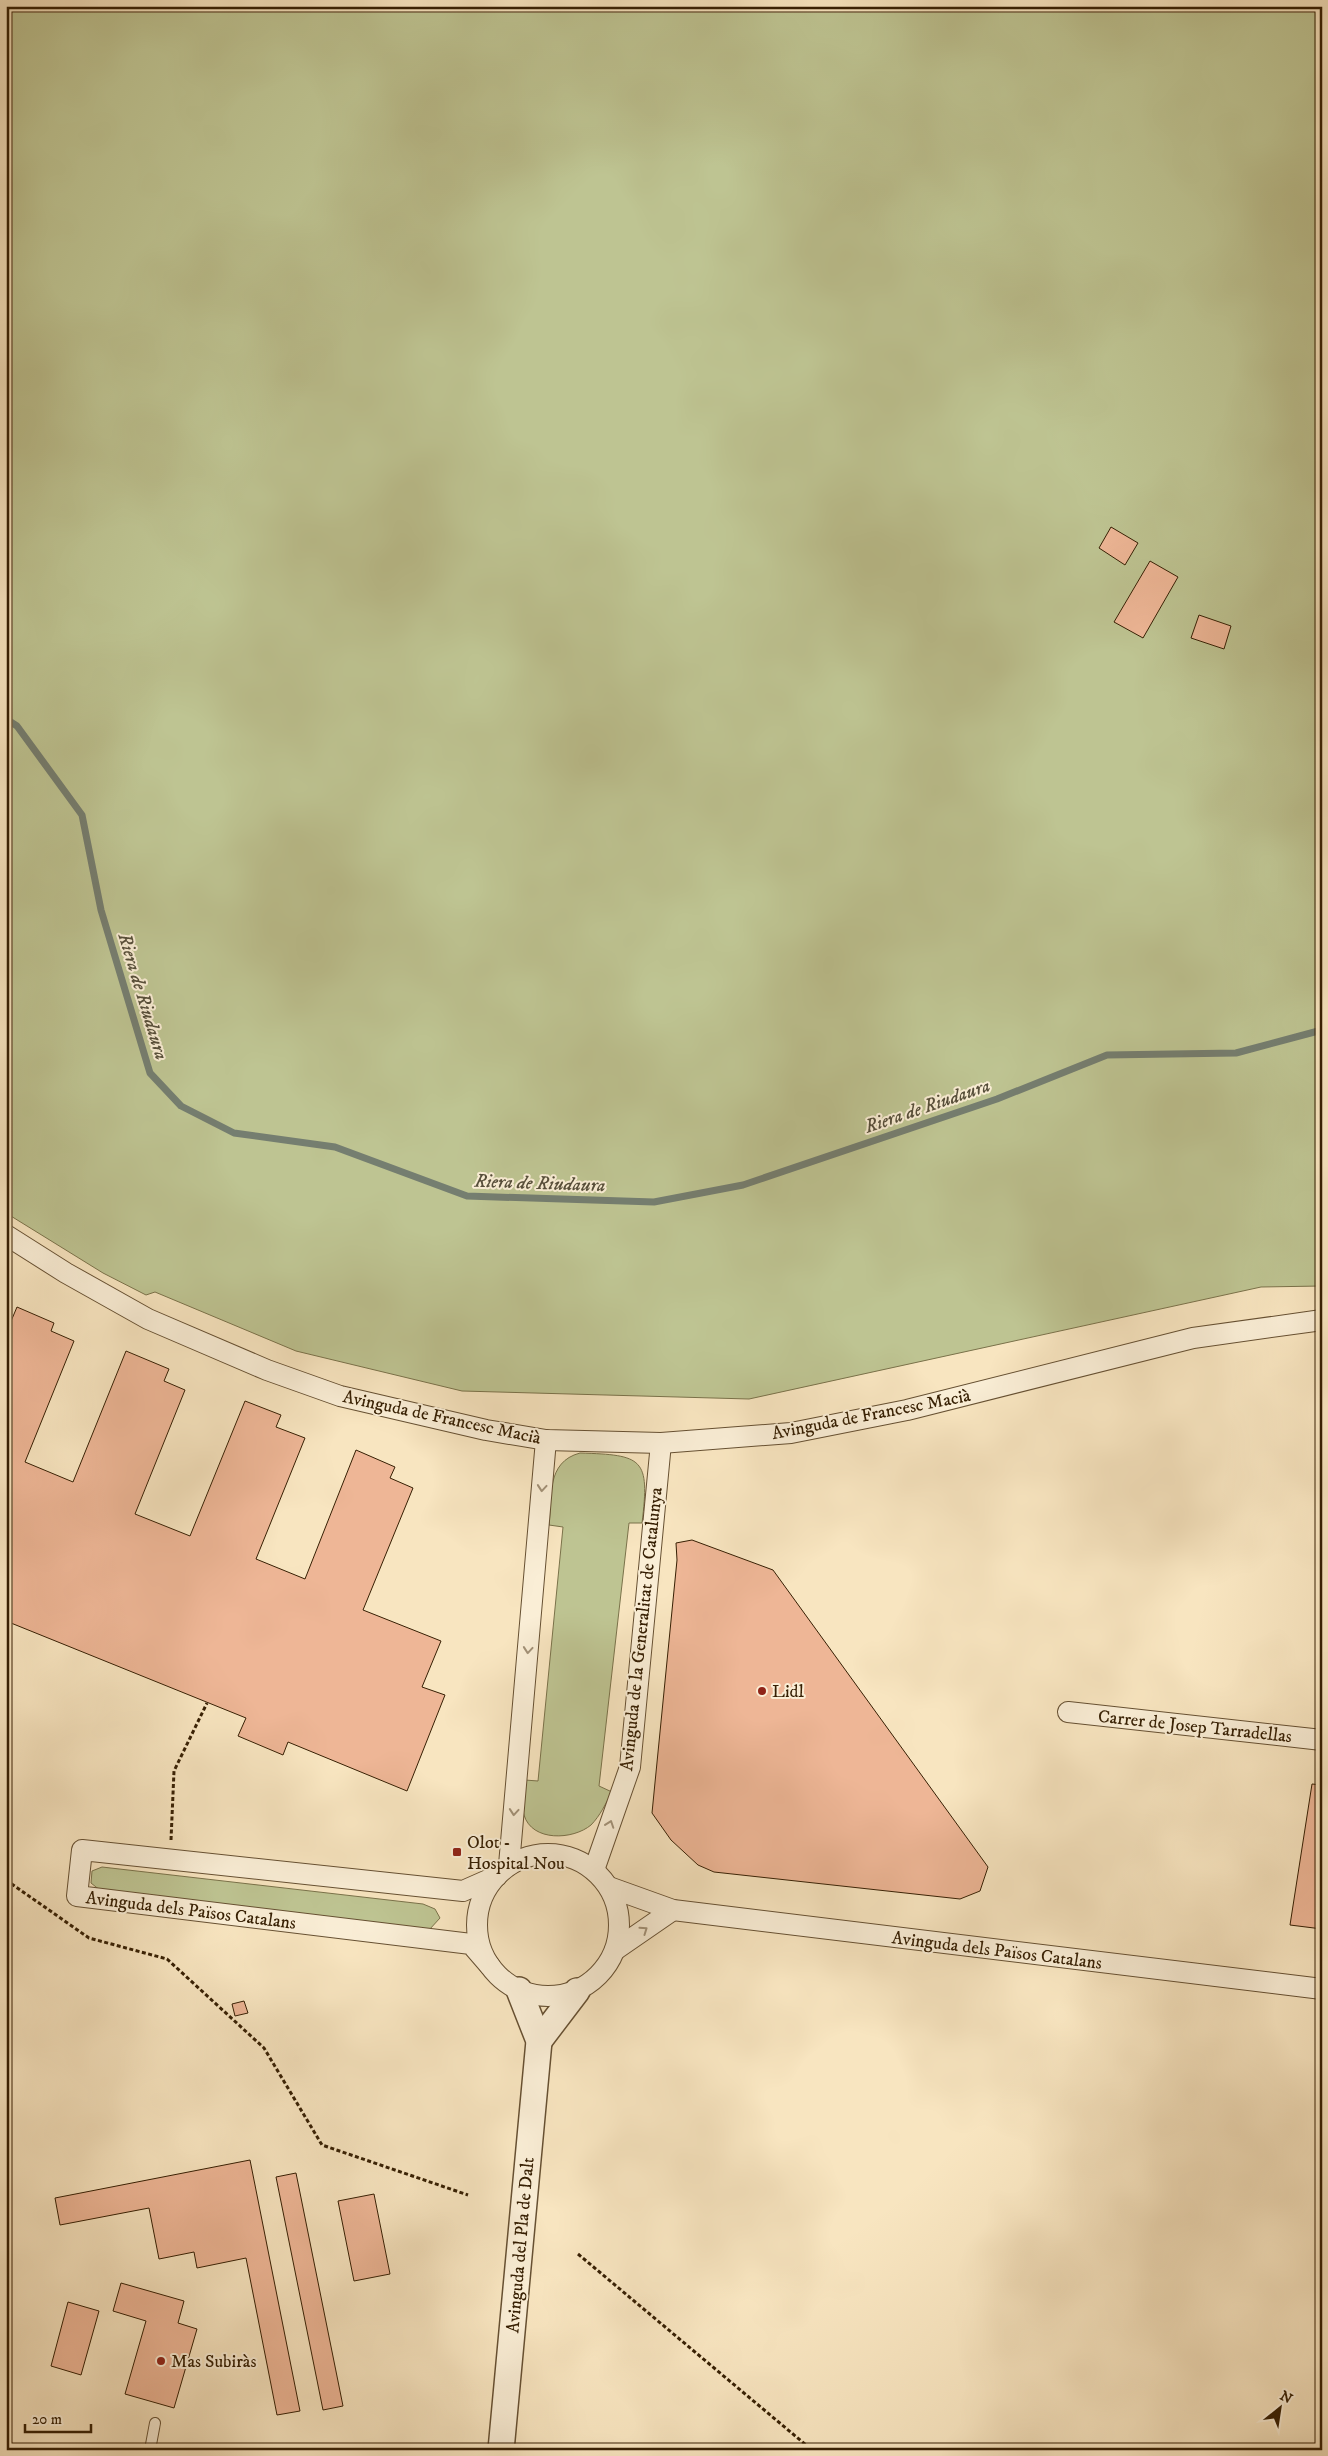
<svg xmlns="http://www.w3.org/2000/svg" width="1328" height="2456" font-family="'IM FELL DW Pica',serif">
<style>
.green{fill:#bec492;stroke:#7a724a}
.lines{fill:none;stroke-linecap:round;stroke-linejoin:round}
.stream{stroke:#757e70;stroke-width:7}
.building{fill:#eeb696;stroke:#361f03}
.service-casing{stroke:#665032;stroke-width:12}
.minor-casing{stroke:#665032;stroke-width:22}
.tertiary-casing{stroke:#665032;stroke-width:28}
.path{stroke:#361f03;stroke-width:3;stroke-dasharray:4 2.5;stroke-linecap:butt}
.service{stroke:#faeed6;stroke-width:10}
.minor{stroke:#faeed6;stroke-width:20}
.tertiary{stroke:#faeed6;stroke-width:25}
.oneway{stroke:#a29177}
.poi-dot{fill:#8f2418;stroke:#faeed6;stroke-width:2}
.labels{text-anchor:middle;stroke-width:4;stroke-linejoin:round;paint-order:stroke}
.street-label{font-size:18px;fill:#361f03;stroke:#faeed6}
.poi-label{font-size:18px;fill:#361f03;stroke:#faeed6;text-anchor:start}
.water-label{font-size:19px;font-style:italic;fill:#564e3a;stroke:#faeed6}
</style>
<rect width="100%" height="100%" fill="#f8e5c0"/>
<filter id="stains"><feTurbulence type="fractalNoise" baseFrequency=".004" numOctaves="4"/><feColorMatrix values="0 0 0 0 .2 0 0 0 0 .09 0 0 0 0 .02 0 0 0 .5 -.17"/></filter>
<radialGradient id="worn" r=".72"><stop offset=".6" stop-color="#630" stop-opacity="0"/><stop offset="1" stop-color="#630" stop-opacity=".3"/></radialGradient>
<g class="green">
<polygon points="6,6 1322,6 1322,1286 1261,1287 749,1399 462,1391 296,1351 155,1292 146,1295 103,1273 6,1213"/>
<path d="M 580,1453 C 643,1455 650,1458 642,1523 L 629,1523 L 599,1786 L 612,1792 C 606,1803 600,1816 591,1825 C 573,1840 532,1842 524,1815 C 521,1805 524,1790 525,1780 L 538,1781 L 563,1527 L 549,1525 C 552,1497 546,1462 580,1453 Z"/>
<polygon points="102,1867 423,1904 435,1909 440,1918 429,1930 101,1891 91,1883 92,1871"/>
</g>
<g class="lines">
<polyline class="stream" points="6,719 17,726 82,815 101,910 150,1073 181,1106 234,1133 335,1147 467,1196 654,1202 743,1185 997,1099 1107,1055 1236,1053 1322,1030"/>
</g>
<g class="building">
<polygon points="1111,527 1138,543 1125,565 1099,548"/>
<polygon points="1150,561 1178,577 1143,638 1114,622"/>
<polygon points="1199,615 1231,626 1224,649 1191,638"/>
<polygon points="17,1307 54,1323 51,1331 74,1341 25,1462 73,1482 126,1351 169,1369 164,1381 185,1390 135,1514 190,1536 245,1401 281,1415 276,1427 305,1438 256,1559 305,1579 356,1450 395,1467 390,1478 413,1488 363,1610 441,1641 422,1687 445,1695 407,1791 288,1742 283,1755 238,1736 246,1718 6,1621 6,1333"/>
<polygon points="692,1540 773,1570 988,1867 980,1891 960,1899 714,1872 698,1865 671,1840 652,1813 677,1560 676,1543"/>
<polygon points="1312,1784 1322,1785 1322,1929 1290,1925"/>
<polygon points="244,2001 248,2013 235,2016 232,2004"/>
<polygon points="250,2160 300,2411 277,2415 246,2258 197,2268 194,2252 159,2259 149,2208 60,2225 55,2198"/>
<polygon points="296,2173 343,2406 323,2410 276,2177"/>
<polygon points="374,2194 390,2274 354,2281 338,2201"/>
<polygon points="121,2283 184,2301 178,2323 197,2329 174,2408 125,2394 146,2321 113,2311"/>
<polygon points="68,2302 99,2311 81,2375 51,2366"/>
</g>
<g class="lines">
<g class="service-casing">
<polyline id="service" points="150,2450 155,2423"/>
</g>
<g class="minor-casing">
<g id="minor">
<polyline points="6,1235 66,1273 148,1319 267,1370 340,1396 486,1430 546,1440 661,1443 791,1433 907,1410 1193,1338 1322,1320"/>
<polyline points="1068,1712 1322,1740"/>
<circle cx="548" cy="1925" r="71"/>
<polyline points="509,1865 546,1440"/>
<polyline points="594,1870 630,1767 661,1443"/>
<polyline points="609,1887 673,1910 1322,1989"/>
<polyline points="615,1950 673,1910"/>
<polyline points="490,1966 471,1944 77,1896 82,1850 463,1891 497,1876"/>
</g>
</g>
<g class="tertiary-casing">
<g id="tertiary">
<polyline points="539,2041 577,1991"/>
<polyline points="501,2450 539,2041 519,1990"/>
</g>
</g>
<g class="path">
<polyline points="171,1840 174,1771 207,1703"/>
<polyline points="6,1880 89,1938 167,1959 264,2048 322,2145 468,2195"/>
<polyline points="578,2254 812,2450"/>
</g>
<use href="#service" class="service"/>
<use href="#minor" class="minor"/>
<use href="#tertiary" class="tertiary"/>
</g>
<defs><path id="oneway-chevron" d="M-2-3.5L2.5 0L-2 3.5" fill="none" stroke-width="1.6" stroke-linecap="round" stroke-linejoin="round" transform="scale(1.25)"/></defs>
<g class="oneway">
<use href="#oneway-chevron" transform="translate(542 1488) rotate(95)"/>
<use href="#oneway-chevron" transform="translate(528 1650) rotate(95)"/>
<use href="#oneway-chevron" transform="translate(514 1812) rotate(95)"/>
<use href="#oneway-chevron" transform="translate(610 1824) rotate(-71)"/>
<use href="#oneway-chevron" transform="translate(644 1930) rotate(-35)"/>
</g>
<g class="poi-dot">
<circle cx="762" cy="1691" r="5"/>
<rect x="452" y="1847" width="10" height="10" rx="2.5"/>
<circle cx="161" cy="2361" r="5"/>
</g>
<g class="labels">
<g class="street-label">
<text transform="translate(871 1414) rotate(-11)" y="6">Avinguda de Francesc Macià</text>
<text transform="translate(442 1417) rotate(12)" y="6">Avinguda de Francesc Macià</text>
<text transform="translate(641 1629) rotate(-84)" y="6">Avinguda de la Generalitat de Catalunya</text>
<text transform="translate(1195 1726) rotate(6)" y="6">Carrer de Josep Tarradellas</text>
<text transform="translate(191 1910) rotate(7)" y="6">Avinguda dels Països Catalans</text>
<text transform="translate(997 1950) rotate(7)" y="6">Avinguda dels Països Catalans</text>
<text transform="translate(520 2245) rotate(-85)" y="6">Avinguda del Pla de Dalt</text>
</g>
<g class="poi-label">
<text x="772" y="1697">Lidl</text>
<text x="467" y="1848">Olot -<tspan x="467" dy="21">Hospital Nou</tspan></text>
<text x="171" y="2367">Mas Subiràs</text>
</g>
<g class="water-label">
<text transform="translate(144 996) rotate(73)" y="7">Riera de Riudaura</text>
<text transform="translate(927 1105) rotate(-19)" y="7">Riera de Riudaura</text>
<text transform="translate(540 1182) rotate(2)" y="7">Riera de Riudaura</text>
</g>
</g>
<rect width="1328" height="2456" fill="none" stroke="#f8e5c0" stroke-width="25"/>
<rect x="8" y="8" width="1313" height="2441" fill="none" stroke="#361f03" stroke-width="2.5"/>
<rect x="12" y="12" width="1303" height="2431" fill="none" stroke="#361f03"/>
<g transform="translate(1280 2408) rotate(30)" stroke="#faeed6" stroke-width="4" paint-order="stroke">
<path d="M0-4L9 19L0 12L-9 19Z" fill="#361f03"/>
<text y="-8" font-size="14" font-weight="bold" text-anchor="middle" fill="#361f03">N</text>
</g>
<path d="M25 2424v8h66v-8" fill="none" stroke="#361f03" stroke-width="2.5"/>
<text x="32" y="2424" font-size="15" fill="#361f03" stroke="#faeed6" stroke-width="4" paint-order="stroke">20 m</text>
<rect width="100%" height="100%" filter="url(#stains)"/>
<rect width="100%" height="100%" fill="url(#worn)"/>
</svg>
